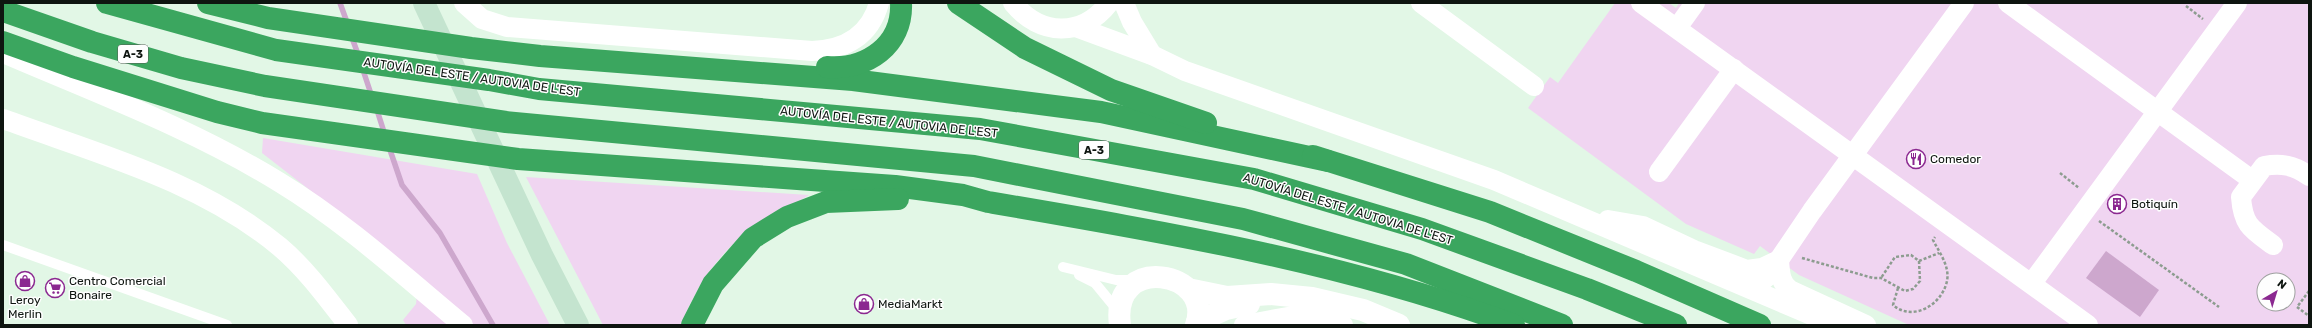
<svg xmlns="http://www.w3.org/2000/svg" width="2312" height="328" font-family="Rubik,sans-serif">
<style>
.green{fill:#f0d5f1;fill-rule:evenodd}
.water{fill:#cda7cd}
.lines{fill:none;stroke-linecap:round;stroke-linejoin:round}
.stream{stroke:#cda7cd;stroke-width:5.5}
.path{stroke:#8c9c8f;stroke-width:2.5;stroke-dasharray:3 2;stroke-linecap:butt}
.service{stroke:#fff;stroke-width:10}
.minor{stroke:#fff;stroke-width:20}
.tertiary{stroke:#fff;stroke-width:22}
.secondary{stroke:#c4e4cf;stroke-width:22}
.motorway{stroke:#3ba65f;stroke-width:22}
.labels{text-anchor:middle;stroke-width:3;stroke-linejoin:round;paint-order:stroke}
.shield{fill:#fefefe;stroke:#565b57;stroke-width:1}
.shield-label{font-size:11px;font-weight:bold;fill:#0e1510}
.street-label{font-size:12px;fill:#0e1510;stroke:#fefefe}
.poi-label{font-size:12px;fill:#0e1510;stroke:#fefefe;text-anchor:start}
</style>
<rect width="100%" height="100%" fill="#e2f7e6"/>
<g class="green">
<path d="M 1615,3 L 1669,3 L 1676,8 L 1679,3 L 2309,3 L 2309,325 L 1909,325 L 1799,275 L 1760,246 L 1754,254 L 1686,224 L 1528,108 L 1550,77 L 1558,83 ZM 2264,280 L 2288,280 L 2288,304 L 2264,304 Z"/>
<polygon points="263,138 477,174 507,243 550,325 406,325 403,320 416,304 419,275 262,153"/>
<path d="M 526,177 L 809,195 C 787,209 761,221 741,237 C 713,261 694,291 681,325 L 603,325 Z"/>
</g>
<polygon class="water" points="2106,251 2159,290 2140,317 2086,278"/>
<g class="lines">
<g class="stream">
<polyline points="340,3 348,25"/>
<polyline points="351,35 359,57"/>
<polyline points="362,67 372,97"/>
<polyline points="376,107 385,135"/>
<polyline points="389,147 402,185 440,233 493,325"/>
</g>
<g class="path">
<polyline points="2186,6 2203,19"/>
<polyline points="2060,173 2079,188"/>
<polyline points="2099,221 2219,307"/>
<polyline points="1802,258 1873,278 1881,278 1905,291 1913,289 1920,281 1919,261 1911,255 1895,257 1881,278"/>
<polyline points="1919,261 1939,253"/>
<path d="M 1898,288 L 1893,305 C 1913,322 1942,305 1947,281 C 1950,266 1939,252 1933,240 L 1935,237"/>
<polyline points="2309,291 2297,307 2309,316"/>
</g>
<g class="service">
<polyline points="3,245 227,325"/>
<polyline points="1063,267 1116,280 1135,280"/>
<polyline points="1079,275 1095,283 1118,311"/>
</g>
<g class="minor">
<path d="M 464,3 L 482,19 L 507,27 L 812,51 C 845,50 870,36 879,3"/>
<path d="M 1013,3 C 1040,36 1082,38 1109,3"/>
<polyline points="1124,3 1132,22 1152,55"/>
<polyline points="1421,3 1534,86"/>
<polyline points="1641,3 2088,325"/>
<polyline points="2008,3 2252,180"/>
<polyline points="1076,27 1152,55 1185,71 1494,180 1835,325"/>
<polyline points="1677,28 1695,3"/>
<path d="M 3,53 C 96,93 193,129 279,182 C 345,222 404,276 463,325"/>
<path d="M 3,119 C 98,154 201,181 280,247 C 306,269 327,298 348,325"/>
<polyline points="1659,172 1734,69"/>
<polyline points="1608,220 1643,226 1694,250 1747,270 1762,268 1779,260"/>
<path d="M 2273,245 C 2251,229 2243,225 2241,197 L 2264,166 C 2281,163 2294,165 2309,176"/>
<path d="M 1779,260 C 1780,272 1780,283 1790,290 L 1866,325"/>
<polyline points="2032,283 2237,3"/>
<polyline points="1752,289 1768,276 1812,211 1964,3"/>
<polyline points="1244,325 1299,315 1343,325"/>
</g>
<g class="tertiary">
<polyline points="1188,289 1227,297 1271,294 1312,298 1363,310 1399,325"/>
<polyline points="1197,322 1226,309 1249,304"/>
<path d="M 1120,325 C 1110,252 1215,271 1196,325"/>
</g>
<polyline class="secondary" points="424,3 542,255 578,325"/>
<g class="motorway">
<polyline points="107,3 276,50 489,80 539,89 980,129 1254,179 1422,229 1587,289 1676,325"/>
<polyline points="208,3 268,18 471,48 540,56 853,80 1101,112 1328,161"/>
<polyline points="958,3 1025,48 1111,90 1206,123"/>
<polyline points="3,11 92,42 181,68 265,86 506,122 974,166 1243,219 1406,264 1562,325"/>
<path d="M 3,42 L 73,67 L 217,112 L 262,123 L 518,159 L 895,186 L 963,195 L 988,202 C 1165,232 1344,262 1514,325"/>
<path d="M 827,67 C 867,70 903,45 901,3"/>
<polyline points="1313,156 1490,212 1636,271 1760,325"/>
<polyline points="692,325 713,284 753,238 787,217 826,202 898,199"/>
</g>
</g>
<defs>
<g id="restaurant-ring" transform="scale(1)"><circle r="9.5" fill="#fefefe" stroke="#8b2890" stroke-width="1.5"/><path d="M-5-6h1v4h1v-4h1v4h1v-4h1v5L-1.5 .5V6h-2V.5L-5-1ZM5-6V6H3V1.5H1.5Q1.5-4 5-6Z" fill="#8b2890"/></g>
<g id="building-ring" transform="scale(1)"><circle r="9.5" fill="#fefefe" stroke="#8b2890" stroke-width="1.5"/><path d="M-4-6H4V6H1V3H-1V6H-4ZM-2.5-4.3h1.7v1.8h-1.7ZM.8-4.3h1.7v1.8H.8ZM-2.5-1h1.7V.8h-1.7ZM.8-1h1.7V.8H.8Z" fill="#8b2890"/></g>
<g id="shop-ring" transform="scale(1)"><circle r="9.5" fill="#fefefe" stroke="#8b2890" stroke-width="1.5"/><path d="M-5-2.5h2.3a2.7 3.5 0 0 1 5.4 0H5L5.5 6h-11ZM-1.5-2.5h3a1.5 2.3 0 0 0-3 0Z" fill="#8b2890"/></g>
<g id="supermarket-ring" transform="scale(1)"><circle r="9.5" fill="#fefefe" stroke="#8b2890" stroke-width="1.5"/><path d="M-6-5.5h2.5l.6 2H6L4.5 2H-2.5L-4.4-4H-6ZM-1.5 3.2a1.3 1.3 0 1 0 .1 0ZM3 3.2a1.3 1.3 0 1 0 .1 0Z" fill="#8b2890"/></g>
</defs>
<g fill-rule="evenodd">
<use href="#restaurant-ring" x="1916" y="159"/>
<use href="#building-ring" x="2117" y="204"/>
<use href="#shop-ring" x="25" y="281"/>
<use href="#supermarket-ring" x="55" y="288"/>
<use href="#shop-ring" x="864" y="304"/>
</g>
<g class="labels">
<g class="shield">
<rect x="118" y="45" width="30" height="18" rx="3"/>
<rect x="1079" y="141" width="30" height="18" rx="3"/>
</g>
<g class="shield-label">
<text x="133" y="58">A-3</text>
<text x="1094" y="154">A-3</text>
</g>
<g class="street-label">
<text transform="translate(472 77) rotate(8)" y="4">AUTOVÍA DEL ESTE / AUTOVIA DE L'EST</text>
<text transform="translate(889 122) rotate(6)" y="4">AUTOVÍA DEL ESTE / AUTOVIA DE L'EST</text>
<text transform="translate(1348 209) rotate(17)" y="4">AUTOVÍA DEL ESTE / AUTOVIA DE L'EST</text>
</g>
<g class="poi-label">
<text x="1930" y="163">Comedor</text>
<text x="2131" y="208">Botiquín</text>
<text x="69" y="285">Centro Comercial<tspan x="69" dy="14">Bonaire</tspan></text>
<text x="25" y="304" text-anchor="middle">Leroy<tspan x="25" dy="14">Merlin</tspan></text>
<text x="878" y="308">MediaMarkt</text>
</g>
</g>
<rect width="2312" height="328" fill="none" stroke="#0e1510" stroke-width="8"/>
<g transform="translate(2276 292) rotate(38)"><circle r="19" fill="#fefefe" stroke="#9ea19f"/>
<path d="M0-3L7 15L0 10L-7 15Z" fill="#8b2890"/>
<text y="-6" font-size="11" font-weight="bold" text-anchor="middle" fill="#0e1510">N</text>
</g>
</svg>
